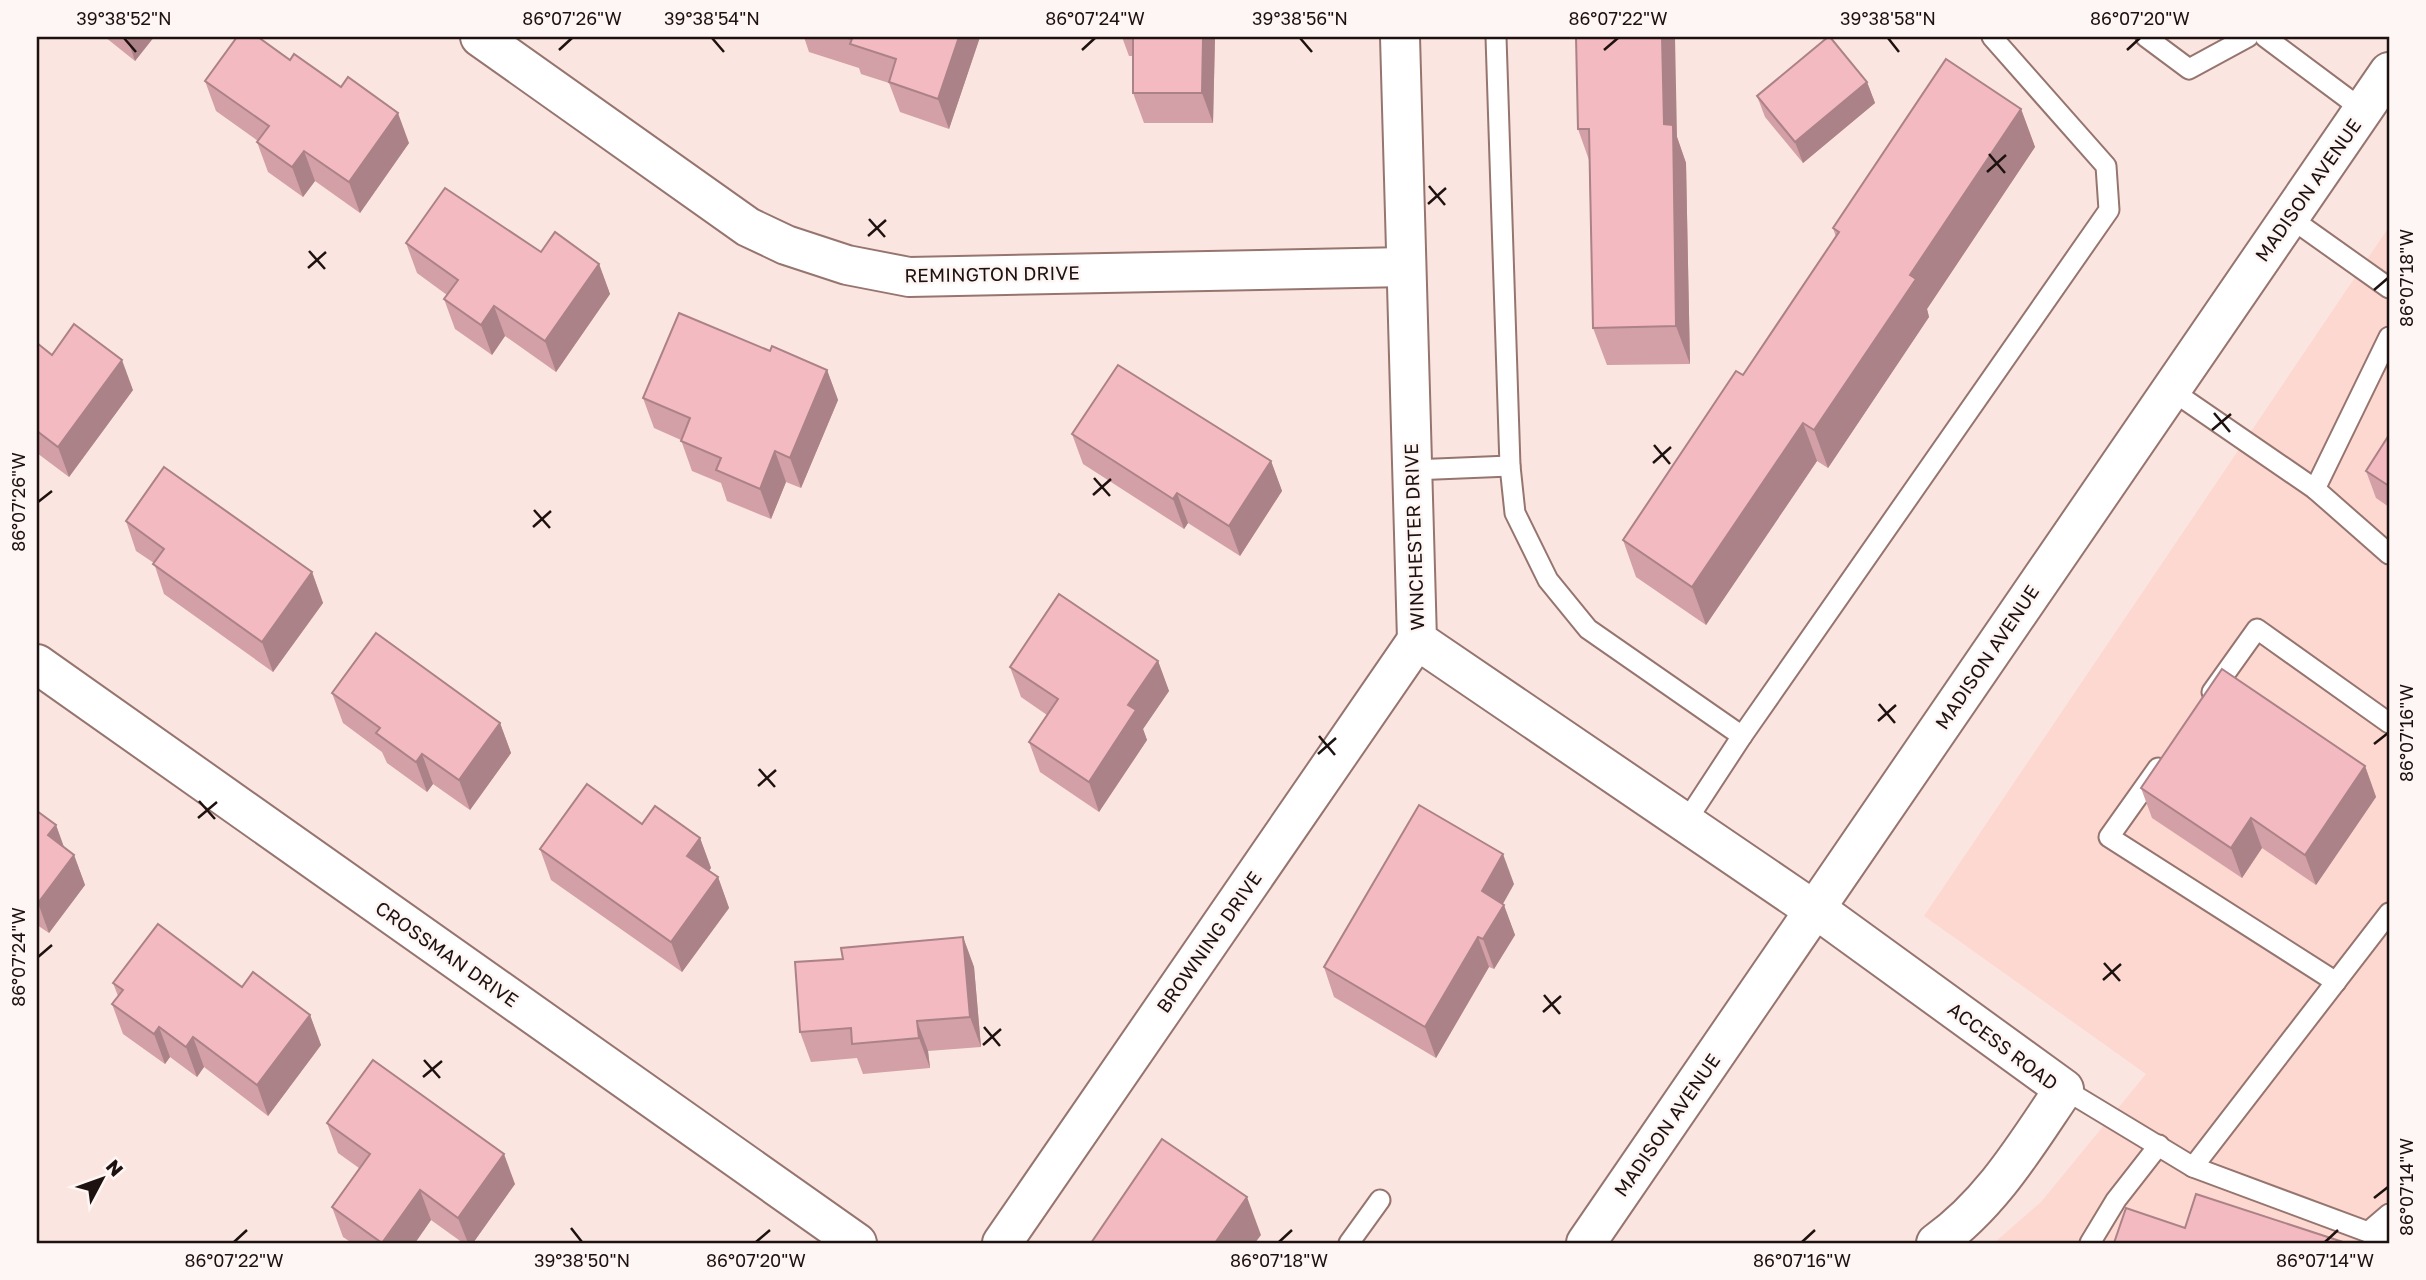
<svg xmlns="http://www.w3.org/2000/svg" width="2426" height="1280" font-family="'Golos Text',sans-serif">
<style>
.built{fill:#fcd8d0}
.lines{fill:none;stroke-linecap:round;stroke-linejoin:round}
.service-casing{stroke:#96756f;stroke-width:23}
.minor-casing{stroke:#96756f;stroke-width:42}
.secondary-casing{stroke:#96756f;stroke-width:42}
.service{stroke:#fff;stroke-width:19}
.minor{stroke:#fff;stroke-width:38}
.secondary{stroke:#fff;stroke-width:38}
.wall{fill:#d2a0a6}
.shaded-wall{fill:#ab8287}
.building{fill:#f4bac1;stroke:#ab8287;stroke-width:2}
.ticks{fill:none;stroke:#1e1210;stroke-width:2.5}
.labels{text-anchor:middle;stroke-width:5;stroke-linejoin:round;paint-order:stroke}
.street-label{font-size:19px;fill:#1e1210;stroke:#fef6f4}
.neatline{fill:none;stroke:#1e1210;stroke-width:2.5}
.ticks-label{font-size:18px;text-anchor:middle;fill:#1e1210}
</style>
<rect width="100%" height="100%" fill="#fbe5e0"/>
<polygon class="built" points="2389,227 2389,1243 1994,1243 2041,1202 2146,1074 1924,916"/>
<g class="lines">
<g class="service-casing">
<g id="service">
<polyline points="1496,37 1510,466 1515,513 1548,580 1588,629 1742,736"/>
<polyline points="2146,37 2189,69 2248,37"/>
<polyline points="2265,37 2363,110"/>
<polyline points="2289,217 2389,288"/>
<polyline points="2171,390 2315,489 2389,337"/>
<polyline points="1412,470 1510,466"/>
<polyline points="2315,489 2389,554"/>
<polyline points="2212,692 2257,629 2389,723"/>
<polyline points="2158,768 2109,837 2336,982"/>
<polyline points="1685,823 1742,736 2109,210 2106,166 1992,37"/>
<polyline points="2064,1089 2193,1167 2389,913"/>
<polyline points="2193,1167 2368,1232 2389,1214"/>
<polyline points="2368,1232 2389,1239"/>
<polyline points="1349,1243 1380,1200"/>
<polyline points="2090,1243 2116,1200 2159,1145"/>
</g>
</g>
<g class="minor-casing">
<g id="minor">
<polyline points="480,37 748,227 786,245 847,265 909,277 1406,267"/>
<path d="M 1400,37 L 1417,640 L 1799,900 L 1816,909 L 2064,1089 C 2026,1145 1992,1203 1936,1243"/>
<polyline points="37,664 857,1243"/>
<polyline points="1002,1243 1417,640"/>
</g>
</g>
<g class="secondary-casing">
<polyline id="secondary" points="1586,1243 2389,72"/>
</g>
<use href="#service" class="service"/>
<use href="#minor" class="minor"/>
<use href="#secondary" class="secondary"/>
</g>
<g class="wall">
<polygon points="105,37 154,37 135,61"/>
<polygon points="804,37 980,37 949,129 900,112 889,83 861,74 859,68 809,52"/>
<polygon points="1122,37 1215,37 1213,123 1144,123 1133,93 1133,56 1129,56"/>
<polygon points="1576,37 1677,137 1686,163 1690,364 1607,365 1593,328 1589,160 1578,129"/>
<polygon points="205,81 409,143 360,213 315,181 303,197 268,172 257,142 258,141 216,111"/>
<polygon points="1867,82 1875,103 1803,163 1765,117 1757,96"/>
<polygon points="2021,109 2035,147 1927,309 1929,317 1828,468 1817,461 1706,625 1636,577 1623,540 1743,375 1836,237 1833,228"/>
<polygon points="406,243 541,252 599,264 610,294 556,372 505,336 492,355 455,329 444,299 447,295 417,273"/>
<polygon points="37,343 52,355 133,390 69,477 37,453"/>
<polygon points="770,351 827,370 838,400 801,488 786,482 771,519 727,501 721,483 692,471 681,440 654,428 643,398"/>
<polygon points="1072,434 1271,461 1282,491 1240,556 1188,523 1184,529 1083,464"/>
<polygon points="2389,435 2389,507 2376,498 2366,471"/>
<polygon points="126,521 312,572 323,603 273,672 164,594 154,563 136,551"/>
<polygon points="1158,661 1169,691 1143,729 1147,740 1099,812 1040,772 1029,742 1047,715 1021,697 1010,667"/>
<polygon points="332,693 500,723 511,753 470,810 433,784 427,792 387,763 382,752 343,723"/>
<polygon points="2365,766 2376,797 2316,885 2262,848 2242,878 2152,818 2141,788"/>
<polygon points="37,811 56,825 64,847 74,855 85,885 49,933 37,925"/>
<polygon points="642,824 700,838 711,868 709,871 718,877 729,908 682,972 551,880 540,849"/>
<polygon points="1514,884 1503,904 1515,935 1494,969 1489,967 1436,1058 1334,997 1324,967"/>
<polygon points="963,937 974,967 981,1047 928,1051 930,1068 863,1074 857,1058 811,1062 800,1032 843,959"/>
<polygon points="113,983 242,987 310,1015 321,1045 268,1116 204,1067 197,1077 170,1057 165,1064 123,1034 112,1004 118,996"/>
<polygon points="327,1123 515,1184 473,1243 463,1243 431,1220 415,1243 352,1243 343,1237 332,1207 359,1168 338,1153"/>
</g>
<g class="shaded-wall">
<polygon points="127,37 154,37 135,61"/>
<polygon points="959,37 980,37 949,129 938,99"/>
<polygon points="1203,37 1215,37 1213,123 1202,93"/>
<polygon points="1662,37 1675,37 1677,137 1686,163 1690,364 1676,326 1664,124"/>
<polygon points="1867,82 1875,103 1803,163 1795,142"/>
<polygon points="2021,109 2035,147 1927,309 1929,317 1828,468 1814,430 1910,275"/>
<polygon points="398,113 409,143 360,213 349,182"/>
<polygon points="304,151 315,181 303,197 292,167"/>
<polygon points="599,264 610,294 556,372 545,341"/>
<polygon points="494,306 505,336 492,355 481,325"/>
<polygon points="122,360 133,390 69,477 58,447"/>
<polygon points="827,370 838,400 801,488 790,458"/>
<polygon points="1803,423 1817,461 1706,625 1692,587"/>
<polygon points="775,451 786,482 771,519 760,489"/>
<polygon points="1271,461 1282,491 1240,556 1229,526"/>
<polygon points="1177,493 1188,523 1184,529 1173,499"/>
<polygon points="312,572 323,603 273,672 262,642"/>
<polygon points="1158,661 1169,691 1143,729 1147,740 1099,812 1089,782 1128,705"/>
<polygon points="500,723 511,753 470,810 459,780"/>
<polygon points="422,754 433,784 427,792 416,762"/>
<polygon points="2365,766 2376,797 2316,885 2305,855"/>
<polygon points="2251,818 2262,848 2242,878 2231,848"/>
<polygon points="56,825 67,856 48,835"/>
<polygon points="700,838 711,868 698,886 687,856"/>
<polygon points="1503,854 1514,884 1493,921 1482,891"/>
<polygon points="74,855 85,885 49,933 38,903"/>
<polygon points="718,877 729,908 682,972 671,942"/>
<polygon points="1504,905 1515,935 1494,969 1483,939"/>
<polygon points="963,937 974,967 981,1047 970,1017"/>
<polygon points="1478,937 1489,967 1436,1058 1425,1027"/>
<polygon points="310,1015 321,1045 268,1116 257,1085"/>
<polygon points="917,1021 928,1051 930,1068 919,1038"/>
<polygon points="159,1027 170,1057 165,1064 154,1034"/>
<polygon points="193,1037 204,1067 197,1077 186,1047"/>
<polygon points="504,1154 515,1184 473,1243 468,1243 458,1218"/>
<polygon points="420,1190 431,1220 415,1243 383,1243"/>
<polygon points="1247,1197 1261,1235 1255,1243 1215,1243"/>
</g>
<g class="building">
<polygon points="237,37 258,37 290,60 294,54 341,87 348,77 398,113 349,182 304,151 292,167 257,142 269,126 205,81"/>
<polygon points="843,37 959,37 938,99 889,82 896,59 850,44 852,39"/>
<polygon points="1133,37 1203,37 1202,93 1133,93"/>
<polygon points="1576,37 1662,37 1664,124 1673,125 1676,326 1593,328 1589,129 1578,129"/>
<polygon points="1828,37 1830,37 1867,82 1795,142 1757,96"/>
<polygon points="1946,59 2021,109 1910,275 1916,279 1814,430 1803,423 1692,587 1623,540 1736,371 1743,375 1839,232 1833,228"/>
<polygon points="445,188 541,252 555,232 599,264 545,341 494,306 481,325 444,299 458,280 406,243"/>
<polygon points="679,313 770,351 772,346 827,370 790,458 775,451 760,489 716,470 721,458 681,441 690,418 643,398"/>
<polygon points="74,324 122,360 58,447 37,431 37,343 52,355"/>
<polygon points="1118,365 1271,461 1229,526 1177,493 1173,499 1072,434"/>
<polygon points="2389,435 2389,486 2366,471"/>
<polygon points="164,467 312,572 262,642 153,564 164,549 126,521"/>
<polygon points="1059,594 1158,661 1128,705 1136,710 1089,782 1029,742 1058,699 1010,667"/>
<polygon points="376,633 500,723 459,780 422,754 416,762 376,733 380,728 332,693"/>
<polygon points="2222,669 2365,766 2305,855 2251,818 2231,848 2141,788"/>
<polygon points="587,784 642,824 655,806 700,838 687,856 718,877 671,942 540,849"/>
<polygon points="1419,805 1503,854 1482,891 1504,905 1483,939 1478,937 1425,1027 1324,967"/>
<polygon points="37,811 56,825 48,835 74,855 38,903 37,903"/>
<polygon points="158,924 242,987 253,972 310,1015 257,1085 193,1037 186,1047 159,1027 154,1034 112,1004 123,990 113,983"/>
<polygon points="963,937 970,1017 917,1021 919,1038 852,1044 851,1028 800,1032 795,962 843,959 841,948"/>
<polygon points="373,1060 504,1154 458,1218 420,1190 382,1243 332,1207 370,1154 327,1123"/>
<polygon points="1162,1139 1247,1197 1215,1243 1091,1243"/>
<polygon points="2196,1194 2346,1243 2114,1243 2126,1208 2185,1228"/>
</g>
<path class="ticks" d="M 124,38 L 136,52M 712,38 L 724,52M 1300,38 L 1312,52M 1888,38 L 1899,52M 559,50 L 572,38M 1082,50 L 1095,38M 1604,50 L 1618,38M 2127,50 L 2140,38M 1989,154 L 2005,173M 1987,172 L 2006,155M 1429,186 L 1445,205M 1428,204 L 1446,188M 869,219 L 885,237M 868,236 L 886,220M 309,251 L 325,269M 308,268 L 326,252M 2374,290 L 2388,278M 2214,413 L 2230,432M 2212,430 L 2231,414M 1654,445 L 1670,464M 1653,463 L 1671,447M 1094,478 L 1110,496M 1093,495 L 1111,479M 38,502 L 52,491M 534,510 L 550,528M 533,527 L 551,511M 1879,704 L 1895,723M 1878,721 L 1896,705M 1319,736 L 1335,755M 2374,744 L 2388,733M 1318,754 L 1336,738M 759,769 L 775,787M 758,786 L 776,770M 199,801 L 215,819M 198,818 L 217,802M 38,957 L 52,945M 2104,963 L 2120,981M 2103,980 L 2121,964M 1544,995 L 1560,1014M 1543,1012 L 1561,996M 984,1027 L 1000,1046M 983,1045 L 1001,1029M 424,1060 L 440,1078M 423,1077 L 442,1061M 2374,1198 L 2388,1187M 571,1228 L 582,1242M 234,1242 L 247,1230M 756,1242 L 770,1230M 1279,1242 L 1292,1230M 1802,1242 L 1815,1230M 2325,1242 L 2338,1230"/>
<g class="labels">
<g class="street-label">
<text transform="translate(2308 190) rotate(-55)" y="7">MADISON AVENUE</text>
<text transform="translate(992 274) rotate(-1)" y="7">REMINGTON DRIVE</text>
<text transform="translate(1414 537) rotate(-92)" y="7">WINCHESTER DRIVE</text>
<text transform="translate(1987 657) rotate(-56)" y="7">MADISON AVENUE</text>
<text transform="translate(1209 942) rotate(-55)" y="7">BROWNING DRIVE</text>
<text transform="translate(447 954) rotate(35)" y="7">CROSSMAN DRIVE</text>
<text transform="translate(2003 1046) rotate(37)" y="7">ACCESS ROAD</text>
<text transform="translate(1667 1125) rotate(-55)" y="7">MADISON AVENUE</text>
</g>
</g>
<rect width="2426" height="1280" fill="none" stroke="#fef6f4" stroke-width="77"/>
<g transform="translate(102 1179) rotate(49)" stroke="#fef6f4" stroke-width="5" paint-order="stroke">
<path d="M0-5L12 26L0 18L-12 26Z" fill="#1e1210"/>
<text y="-10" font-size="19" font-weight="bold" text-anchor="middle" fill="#1e1210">N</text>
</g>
<rect x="38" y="38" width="2350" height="1204" class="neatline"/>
<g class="ticks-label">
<text x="124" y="25">39°38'52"N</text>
<text x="572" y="25">86°07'26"W</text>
<text x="712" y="25">39°38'54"N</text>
<text x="1095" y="25">86°07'24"W</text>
<text x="1300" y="25">39°38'56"N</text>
<text x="1618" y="25">86°07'22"W</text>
<text x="1888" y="25">39°38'58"N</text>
<text x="2140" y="25">86°07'20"W</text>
<text transform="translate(2407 278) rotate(-90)" y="6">86°07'18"W</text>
<text transform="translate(19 502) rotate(-90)" y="6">86°07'26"W</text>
<text transform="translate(2407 733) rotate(-90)" y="6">86°07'16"W</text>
<text transform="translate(19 957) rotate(-90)" y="6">86°07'24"W</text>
<text transform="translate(2407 1187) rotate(-90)" y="6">86°07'14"W</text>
<text x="234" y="1267">86°07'22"W</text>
<text x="582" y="1267">39°38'50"N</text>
<text x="756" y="1267">86°07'20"W</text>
<text x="1279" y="1267">86°07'18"W</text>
<text x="1802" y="1267">86°07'16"W</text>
<text x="2325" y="1267">86°07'14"W</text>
</g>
</svg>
